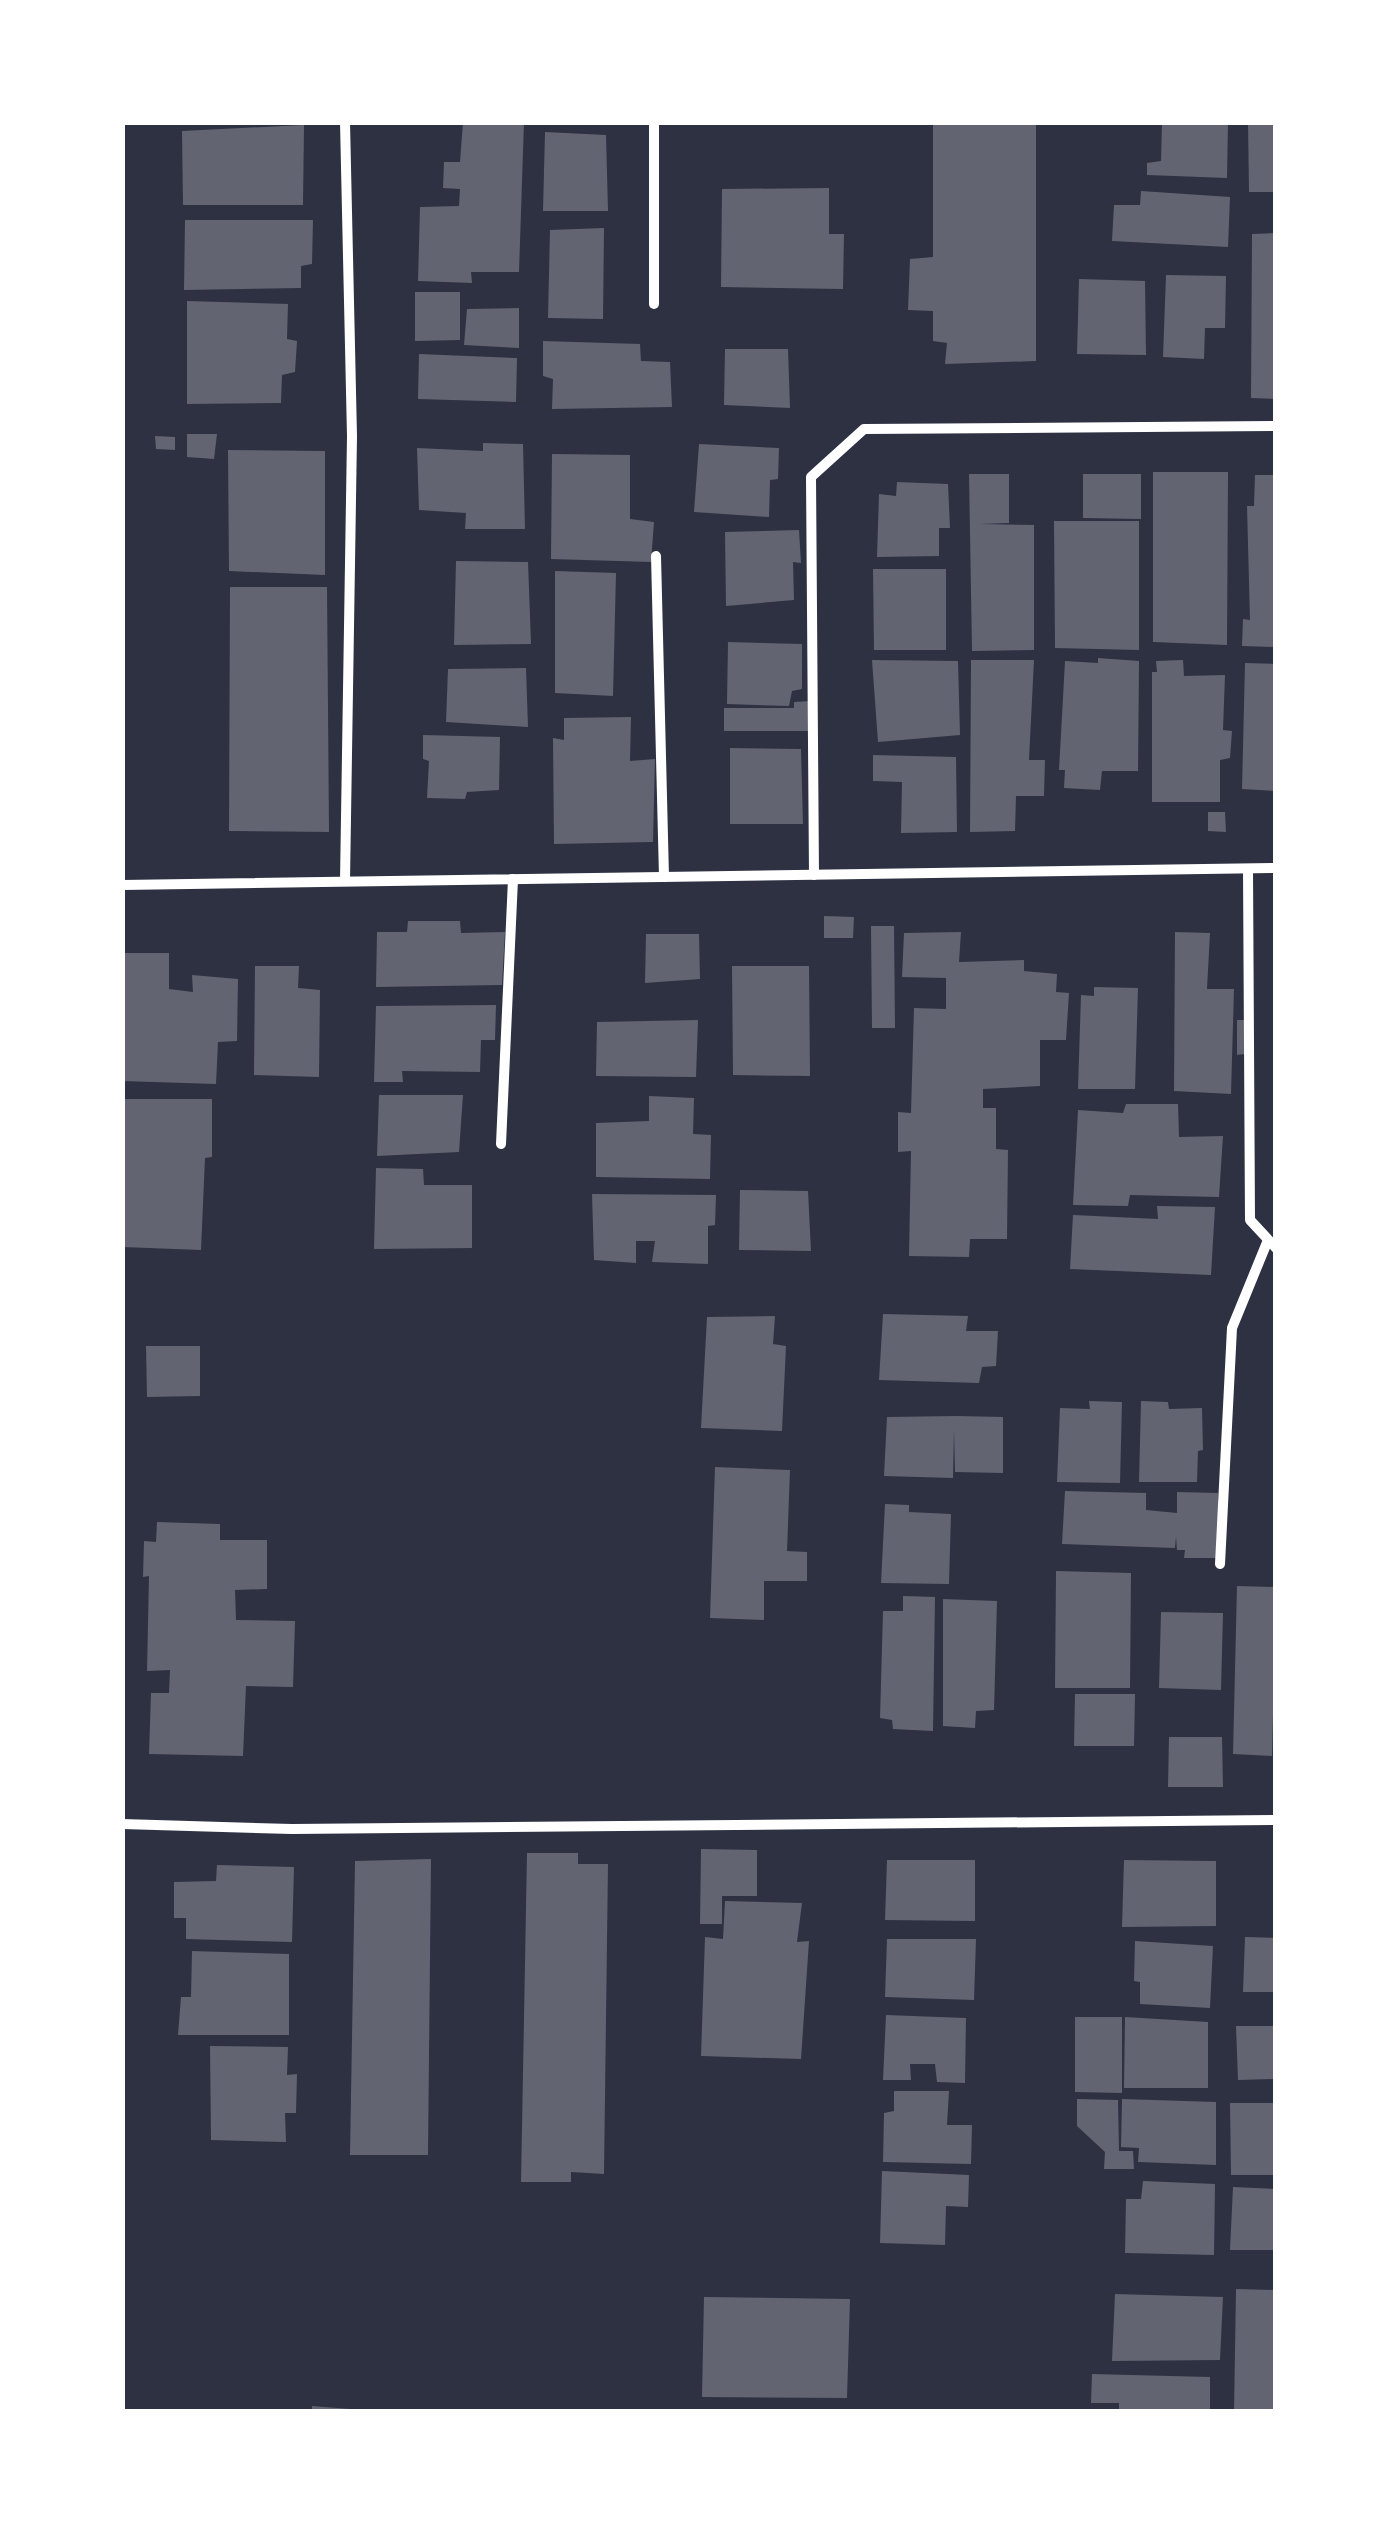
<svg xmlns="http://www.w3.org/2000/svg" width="1398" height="2534" font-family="'Fira Sans',sans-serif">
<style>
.building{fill:#626471}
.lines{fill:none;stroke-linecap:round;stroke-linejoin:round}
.minor{stroke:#fff;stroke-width:10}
</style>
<rect width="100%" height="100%" fill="#2d3142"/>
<g class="building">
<polygon points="463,122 524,122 519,272 471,272 472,283 418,281 420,207 459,206 460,189 443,188 444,162 460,162"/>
<polygon points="933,122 1036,122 1036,361 945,364 947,343 933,341 933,311 908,310 910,259 933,257"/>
<polygon points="1162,122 1228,122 1227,178 1147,175 1147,163 1161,161"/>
<polygon points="1248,122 1276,122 1276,192 1249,192"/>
<polygon points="304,125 303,205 183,205 182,131"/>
<polygon points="545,132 606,135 608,211 543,211"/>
<polygon points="829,188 829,234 844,234 843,289 721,287 722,189"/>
<polygon points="1141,191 1230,197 1228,247 1112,241 1114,205 1140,205"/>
<polygon points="185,220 313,220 312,264 301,266 301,288 184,290"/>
<polygon points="604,228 603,319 548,318 550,230"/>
<polygon points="1276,233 1276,399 1251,398 1252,234"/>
<polygon points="1166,275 1226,276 1225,328 1205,328 1204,359 1163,357"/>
<polygon points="1079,279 1145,281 1146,355 1077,354"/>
<polygon points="415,292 460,292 460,340 415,341"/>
<polygon points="187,301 288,304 287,339 297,341 295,372 282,375 281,403 187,404"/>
<polygon points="519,308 519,348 464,345 467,309"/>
<polygon points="543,341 640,344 641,361 670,362 672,407 552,409 553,379 543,376"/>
<polygon points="725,349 788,349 790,408 724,405"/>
<polygon points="419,354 517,358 516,402 418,399"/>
<polygon points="187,434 217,434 214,459 187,457"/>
<polygon points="155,436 175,437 175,450 156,449"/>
<polygon points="483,443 523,444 525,529 465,529 466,513 419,510 417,448 483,451"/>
<polygon points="699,444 779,448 778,479 770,480 769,517 694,512"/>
<polygon points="228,450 325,451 325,575 229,571"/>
<polygon points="552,454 630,455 630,519 654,522 651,562 551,559"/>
<polygon points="1153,472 1228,472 1227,645 1153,642"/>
<polygon points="969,474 1009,474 1009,523 980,524 1034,525 1034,650 972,651"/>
<polygon points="1083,474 1141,474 1141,519 1083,518"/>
<polygon points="1255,475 1276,475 1276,647 1242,646 1243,619 1250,620 1247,506 1254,506"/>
<polygon points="897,482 948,484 950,528 939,528 939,556 877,557 879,494 896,496"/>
<polygon points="1054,521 1139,521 1139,650 1055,648"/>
<polygon points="799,530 801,563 793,562 794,600 726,606 725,532"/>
<polygon points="456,561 528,562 531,644 454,645"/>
<polygon points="873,569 946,569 946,650 874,650"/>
<polygon points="555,571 616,573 613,696 555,693"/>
<polygon points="230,587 327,587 329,832 229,831"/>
<polygon points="728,642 802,644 802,689 792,691 789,706 727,704"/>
<polygon points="1098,658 1139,661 1138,771 1102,771 1100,790 1064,788 1065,770 1059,770 1065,661 1098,663"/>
<polygon points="872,660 958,661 960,735 878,742"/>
<polygon points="971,660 1034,660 1029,760 1045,760 1044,796 1016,796 1015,831 970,832"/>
<polygon points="1183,660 1184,676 1225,675 1223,730 1232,731 1230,758 1220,760 1220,802 1152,802 1152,672 1157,672 1156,661"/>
<polygon points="1245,663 1276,664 1276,791 1242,789"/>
<polygon points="526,668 528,727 446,722 448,669"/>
<polygon points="810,701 809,731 724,731 724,708 794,708 794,702"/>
<polygon points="631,717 630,761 655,759 653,842 554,844 553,738 564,740 564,718"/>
<polygon points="423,735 500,737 499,790 467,792 465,799 427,798 429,761 423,759"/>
<polygon points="730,748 801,749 803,824 730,824"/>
<polygon points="873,755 956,757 957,832 901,833 902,782 873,781"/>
<polygon points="1208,812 1225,812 1226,832 1208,831"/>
<polygon points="824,916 854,917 853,938 824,938"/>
<polygon points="408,921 460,921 461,933 505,932 502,985 376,987 377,932 407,932"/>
<polygon points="871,926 894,926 895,1028 872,1028"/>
<polygon points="961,932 959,962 1024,960 1024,971 1057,974 1056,992 1069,993 1066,1040 1040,1040 1040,1086 983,1089 983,1108 996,1108 996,1149 1008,1150 1007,1239 970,1239 969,1257 909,1256 911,1151 898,1152 898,1112 911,1113 914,1008 946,1009 946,978 902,977 904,933"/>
<polygon points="1175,932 1210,933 1207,989 1234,989 1231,1094 1174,1091"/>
<polygon points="646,934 699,934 700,979 645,983"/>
<polygon points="123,953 169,953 169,989 193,992 192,975 238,979 237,1041 218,1042 216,1084 122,1081"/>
<polygon points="255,966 299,966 298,988 320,990 319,1077 254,1075"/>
<polygon points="732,966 809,966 810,1076 733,1075"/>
<polygon points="1094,987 1138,988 1135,1089 1078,1089 1081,995 1094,996"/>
<polygon points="496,1005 495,1040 481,1040 480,1072 402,1071 403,1082 374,1082 376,1006"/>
<polygon points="698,1020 696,1077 596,1076 597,1022"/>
<polygon points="1237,1020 1245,1020 1245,1054 1237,1055"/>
<polygon points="379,1095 463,1095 459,1152 377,1156"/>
<polygon points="649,1096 694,1098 693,1134 711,1135 710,1179 596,1177 596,1123 649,1121"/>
<polygon points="122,1099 212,1099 212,1157 205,1158 201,1250 122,1247"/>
<polygon points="1126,1104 1178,1104 1179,1137 1223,1136 1219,1197 1130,1195 1128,1206 1073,1205 1078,1110 1123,1113"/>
<polygon points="376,1168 423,1169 424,1185 472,1185 472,1248 374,1249"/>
<polygon points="740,1190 808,1191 811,1251 739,1250"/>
<polygon points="592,1194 716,1195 715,1225 708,1226 708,1264 652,1262 655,1241 636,1241 636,1263 594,1260"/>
<polygon points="1157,1206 1215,1207 1211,1275 1070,1269 1073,1215 1158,1219"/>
<polygon points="883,1314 968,1316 966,1331 998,1331 996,1366 982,1367 979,1383 879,1380"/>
<polygon points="775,1316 773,1344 786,1346 782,1431 701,1428 707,1317"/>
<polygon points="146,1346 200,1346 200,1396 147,1397"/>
<polygon points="1089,1401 1122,1402 1120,1483 1057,1482 1060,1408 1090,1409"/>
<polygon points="1141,1401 1168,1402 1169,1409 1202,1408 1203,1450 1198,1451 1197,1482 1139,1482"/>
<polygon points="956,1416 1003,1417 1003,1473 955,1472 954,1430 953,1478 884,1476 887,1417"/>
<polygon points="715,1467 790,1470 787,1551 807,1552 807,1581 764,1581 764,1620 710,1618"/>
<polygon points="1065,1491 1146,1493 1146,1510 1177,1513 1177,1492 1218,1493 1218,1558 1184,1558 1185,1550 1177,1550 1176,1537 1175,1548 1062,1544"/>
<polygon points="885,1504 909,1505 909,1512 951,1514 949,1584 881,1583"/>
<polygon points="157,1522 220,1524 220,1540 267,1540 267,1589 235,1590 236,1620 295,1621 293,1687 246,1686 243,1756 149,1754 151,1693 169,1693 170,1670 147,1671 149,1576 143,1577 144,1541 156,1542"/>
<polygon points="1056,1571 1131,1573 1130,1688 1055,1688"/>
<polygon points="1237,1586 1276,1587 1272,1756 1233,1754"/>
<polygon points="903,1596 935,1597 933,1731 893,1729 892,1720 880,1718 883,1611 903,1611"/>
<polygon points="943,1599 997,1601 994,1710 976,1711 975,1728 943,1726"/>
<polygon points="1161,1612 1223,1613 1221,1690 1159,1688"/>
<polygon points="1075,1694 1135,1694 1134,1746 1074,1746"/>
<polygon points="1169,1737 1222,1737 1223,1787 1168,1787"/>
<polygon points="701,1849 757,1850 757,1896 722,1896 722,1924 700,1924"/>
<polygon points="527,1853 578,1853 578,1864 608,1864 604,2174 571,2172 571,2182 521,2182"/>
<polygon points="431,1859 428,2155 350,2155 355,1861"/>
<polygon points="887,1860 975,1860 975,1921 885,1920"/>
<polygon points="1124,1860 1216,1861 1216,1926 1122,1927"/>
<polygon points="217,1865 294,1867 292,1942 186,1939 186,1918 174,1918 174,1882 216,1881"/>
<polygon points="725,1901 802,1903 797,1942 809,1941 801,2059 701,2056 705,1937 723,1939"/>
<polygon points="1245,1937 1276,1938 1276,1992 1243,1992"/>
<polygon points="887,1939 976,1939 974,2000 885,1997"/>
<polygon points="1135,1941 1213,1946 1210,2008 1140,2004 1140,1982 1134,1981"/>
<polygon points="192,1951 289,1954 289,2035 178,2035 181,1997 191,1997"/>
<polygon points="886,2015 966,2018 965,2083 937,2082 935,2064 910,2064 911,2080 883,2080"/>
<polygon points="1075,2017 1122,2017 1122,2093 1075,2092"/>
<polygon points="1125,2017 1208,2022 1208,2088 1124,2088"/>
<polygon points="1236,2026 1276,2026 1276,2079 1238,2080"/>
<polygon points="210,2046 288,2047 287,2075 297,2074 296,2113 285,2113 286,2142 211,2140"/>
<polygon points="894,2091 949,2091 947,2125 972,2125 971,2164 883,2162 884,2113 894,2111"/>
<polygon points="1077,2099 1118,2100 1119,2151 1133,2151 1134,2169 1104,2169 1105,2152 1077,2126"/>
<polygon points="1122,2099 1216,2102 1216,2165 1138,2162 1139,2148 1121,2147"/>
<polygon points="1230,2103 1276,2103 1276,2175 1231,2175"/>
<polygon points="882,2171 969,2175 968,2207 946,2206 945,2245 880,2243"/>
<polygon points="1143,2181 1215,2184 1214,2255 1125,2253 1126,2199 1141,2199"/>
<polygon points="1233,2187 1276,2189 1276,2250 1230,2250"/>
<polygon points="1236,2289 1276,2290 1276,2412 1234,2412"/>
<polygon points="1115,2294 1223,2297 1220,2360 1112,2361"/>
<polygon points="704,2297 850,2299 847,2398 702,2397"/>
<polygon points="1092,2374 1210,2377 1210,2412 1119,2412 1119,2403 1091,2403"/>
<polygon points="312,2406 350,2409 350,2412 312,2412"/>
</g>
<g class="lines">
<g class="minor">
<polyline points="654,122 654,304"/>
<polyline points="656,556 664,877"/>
<polyline points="1248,869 1250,1220 1276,1248"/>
<polyline points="814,875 811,477 864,429 1276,426"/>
<polyline points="345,881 352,436 345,122"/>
<polyline points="122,885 1276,868"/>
<polyline points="501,1144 513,879"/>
<polyline points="1220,1564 1232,1328 1268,1240"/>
<polyline points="122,1824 292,1829 1276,1820"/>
</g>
</g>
<rect width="1398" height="2534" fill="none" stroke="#ffffff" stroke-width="250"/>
</svg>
